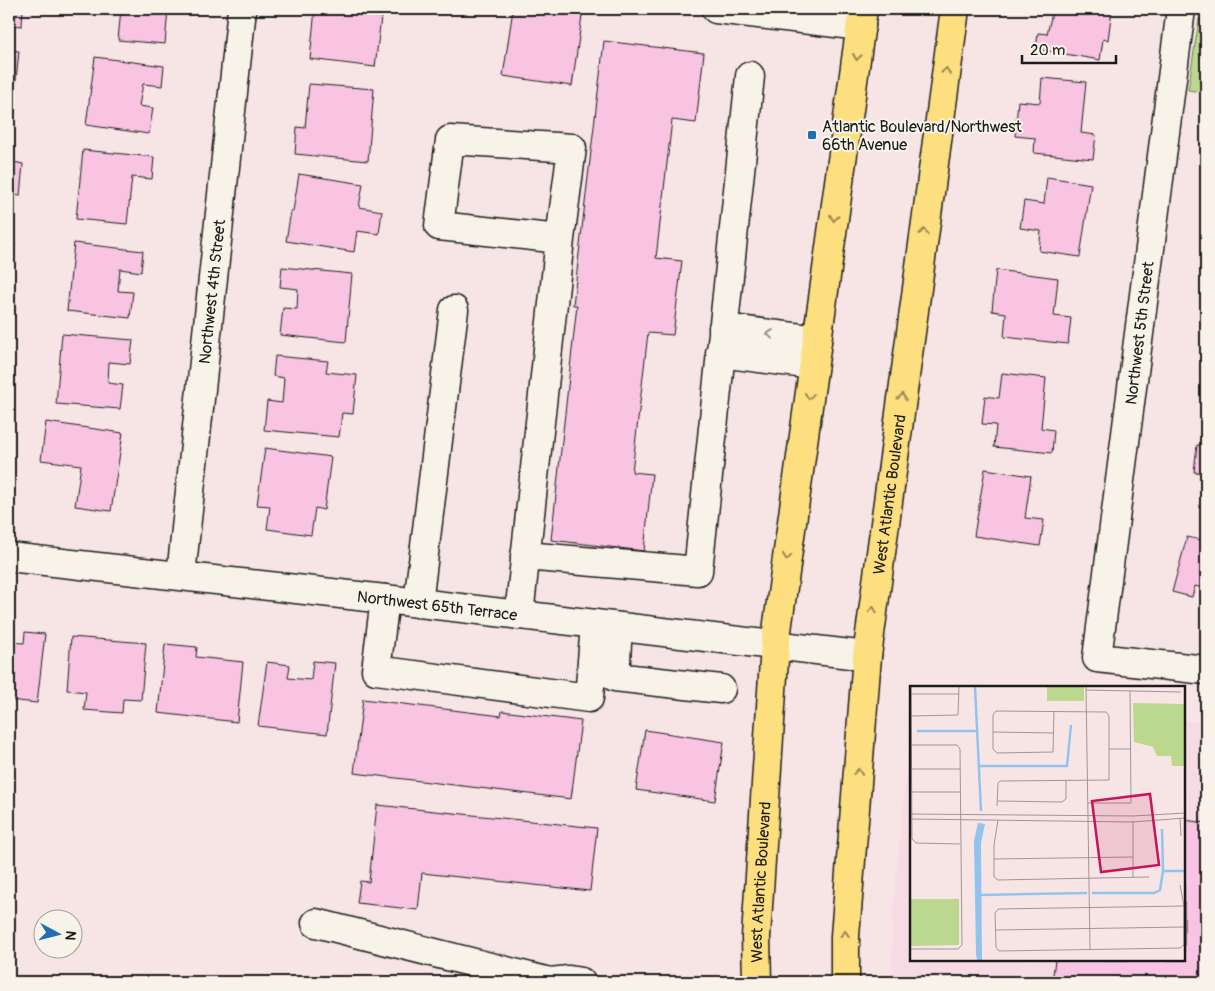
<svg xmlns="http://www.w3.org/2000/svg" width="1215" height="991" font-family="Pangolin,sans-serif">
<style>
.built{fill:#f7dbe4}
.green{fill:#bcd88f;stroke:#6c7a56}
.building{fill:#f8c4e1;stroke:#1c1c1c}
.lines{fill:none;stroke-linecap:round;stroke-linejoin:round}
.minor-casing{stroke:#1c1c1c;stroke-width:31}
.major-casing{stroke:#1c1c1c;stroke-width:31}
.minor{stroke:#f7f3e8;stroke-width:28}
.major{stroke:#fddf80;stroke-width:28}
.oneway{stroke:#988753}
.oneway2{stroke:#94928c}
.poi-dot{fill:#1f6fb2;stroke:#f7f3e8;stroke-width:2}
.labels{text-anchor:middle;stroke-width:4;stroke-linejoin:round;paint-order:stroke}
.poi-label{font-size:16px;fill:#1c1c1c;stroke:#f7f3e8;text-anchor:start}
.street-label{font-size:16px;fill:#1c1c1c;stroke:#f7f3e8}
.inset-river{fill:none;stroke:#92c3ee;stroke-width:2.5}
.inset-road{fill:none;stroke:#9f9595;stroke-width:1}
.view{fill:#c2185b;fill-opacity:0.15;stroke:#c2185b;stroke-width:2.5}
.inset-edge{fill:none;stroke:#1c1c1c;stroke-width:2.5}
</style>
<rect width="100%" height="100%" fill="#f7e5e6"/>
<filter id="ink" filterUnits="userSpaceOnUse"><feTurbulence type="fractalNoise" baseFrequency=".02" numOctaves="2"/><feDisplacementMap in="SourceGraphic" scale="10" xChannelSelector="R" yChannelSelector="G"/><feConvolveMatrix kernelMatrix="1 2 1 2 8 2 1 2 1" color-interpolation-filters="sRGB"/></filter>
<g filter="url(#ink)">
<polygon class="built" points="911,719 911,960 1184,960 1184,720 1206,723 1206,982 892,982 892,920"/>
<polygon class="green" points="1199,19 1206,19 1206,62 1202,92 1188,90"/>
<g class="building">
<polygon points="9,9 23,9 22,26 9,25"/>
<polygon points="121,9 168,9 165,44 118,40"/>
<polygon points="315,9 382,9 375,67 310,59"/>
<polygon points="513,9 583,9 572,86 503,76"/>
<polygon points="1056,9 1112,9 1108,40 1103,39 1100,60 1036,49 1038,33 1047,34 1052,13"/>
<polygon points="604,41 704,53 696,123 672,120 656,258 682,261 673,335 648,333 632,472 652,474 644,551 551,540 577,305 573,305"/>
<polygon points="9,50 19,51 12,119 9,119"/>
<polygon points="95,57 164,66 162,86 143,84 139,106 153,108 149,134 86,125"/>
<polygon points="1042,78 1086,82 1081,133 1096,135 1093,159 1034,153 1035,138 1015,136 1018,101 1040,103"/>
<polygon points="309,84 374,89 368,161 295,154 297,127 305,128"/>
<polygon points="83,150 154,157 152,179 132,177 127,224 76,219"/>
<polygon points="9,161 23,164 20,196 9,194"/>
<polygon points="299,174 363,184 359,207 382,211 379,234 357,231 354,252 286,241 291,211 293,211"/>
<polygon points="1047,177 1091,184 1080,257 1039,251 1041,231 1020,228 1024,201 1044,204"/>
<polygon points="74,243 143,251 141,272 120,269 118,291 133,292 130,318 67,311"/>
<polygon points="9,244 15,244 10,289 9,289"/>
<polygon points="282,267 352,274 346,342 280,335 283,308 297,309 298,289 280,287"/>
<polygon points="996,270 1058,278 1054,316 1071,318 1068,344 1004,337 1006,313 992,311"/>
<polygon points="62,334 133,340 130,364 109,362 108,383 123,385 120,409 56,404"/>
<polygon points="275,356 328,361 326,372 357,375 353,414 342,413 339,437 264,430 267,401 282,403 284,378 273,376"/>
<polygon points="1002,373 1046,378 1041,428 1054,430 1052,453 994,447 996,425 982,424 985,396 999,398"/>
<polygon points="46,422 123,433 111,511 75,506 81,465 41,460"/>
<polygon points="1197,445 1206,446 1206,473 1194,472"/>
<polygon points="265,448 331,457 324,510 315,508 311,535 267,529 270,506 257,505"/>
<polygon points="985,469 1031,476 1025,518 1044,520 1040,546 974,536"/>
<polygon points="1187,537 1206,541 1206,589 1195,586 1192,597 1172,592"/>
<polygon points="25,632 45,634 37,703 9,700 9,642 24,643"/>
<polygon points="71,637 146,643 141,700 123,699 122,713 84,710 86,692 67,690"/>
<polygon points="165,644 197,647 196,657 243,662 237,722 158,713"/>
<polygon points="313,661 335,663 327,734 258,726 267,662 290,665 288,678 311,680"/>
<polygon points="363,699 501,716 502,711 581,721 571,799 354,773"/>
<polygon points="645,730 724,742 715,801 636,790"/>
<polygon points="377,805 597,828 590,891 422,873 418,910 357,903 360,881 369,882"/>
<polygon points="1184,820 1206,823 1206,982 1052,982 1055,960 1184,960"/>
</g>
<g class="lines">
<g class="minor-casing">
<g id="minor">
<polyline points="716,9 861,26"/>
<polyline points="1181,9 1097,658 1206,670"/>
<polyline points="723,328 817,340"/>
<polyline points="720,353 813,365"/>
<polyline points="525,556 698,571 750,76"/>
<path id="s1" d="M 9,557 L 385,599 L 867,656"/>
<path id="s2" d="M 181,575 L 242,9"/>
<polyline points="385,599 376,670 589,698 595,624"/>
<polyline points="418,603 454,310"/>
<polyline points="519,615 560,239 572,148 450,140 439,226 560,239"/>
<polyline points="618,627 615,677 721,689"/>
<polyline points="316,923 550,982 569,980 581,982"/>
</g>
</g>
<g class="major-casing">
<g id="major">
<path id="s3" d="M 757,982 L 756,937 L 775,645 L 863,9"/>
<path id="s4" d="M 845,982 L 845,936 L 867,656 L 955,9"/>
</g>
</g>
<use href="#minor" class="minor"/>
<use href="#major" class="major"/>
</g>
<defs><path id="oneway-chevron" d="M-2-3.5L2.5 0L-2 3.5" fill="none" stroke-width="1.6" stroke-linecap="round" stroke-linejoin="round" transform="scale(1.25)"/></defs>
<g class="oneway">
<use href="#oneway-chevron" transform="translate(857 57) rotate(98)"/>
<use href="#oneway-chevron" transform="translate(946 71) rotate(-82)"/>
<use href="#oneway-chevron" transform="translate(834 218) rotate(98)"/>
<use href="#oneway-chevron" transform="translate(924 232) rotate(-82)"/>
<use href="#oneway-chevron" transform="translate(809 396) rotate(98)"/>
<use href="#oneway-chevron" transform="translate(902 397) rotate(-82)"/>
<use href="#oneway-chevron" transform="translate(787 557) rotate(98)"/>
<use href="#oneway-chevron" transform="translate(873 610) rotate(-82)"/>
<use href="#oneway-chevron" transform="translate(858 772) rotate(-85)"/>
<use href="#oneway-chevron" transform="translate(845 934) rotate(-87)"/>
</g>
<use class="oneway2" href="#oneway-chevron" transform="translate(770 334) rotate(-173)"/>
</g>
<rect class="poi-dot" x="807" y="130" width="10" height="10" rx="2.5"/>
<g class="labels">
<g class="poi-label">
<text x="822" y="132">Atlantic Boulevard/Northwest<tspan x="822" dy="18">66th Avenue</tspan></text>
</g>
<g class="street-label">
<text dy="6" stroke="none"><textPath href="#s2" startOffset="285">Northwest 4th Street</textPath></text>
<text transform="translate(1139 333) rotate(-83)" y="6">Northwest 5th Street</text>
<text dy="6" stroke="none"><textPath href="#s4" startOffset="490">West Atlantic Boulevard</textPath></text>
<text dy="6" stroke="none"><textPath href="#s1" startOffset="431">Northwest 65th Terrace</textPath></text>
<text dy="6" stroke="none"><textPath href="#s3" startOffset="100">West Atlantic Boulevard</textPath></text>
</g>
</g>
<g transform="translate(910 686)">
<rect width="275" height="275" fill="#f7e5e6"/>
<path d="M 137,1 L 174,1 L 174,15 L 137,15 ZM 223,17 L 275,18 L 275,80 L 262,80 L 261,70 L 247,70 L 243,61 L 224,56 ZM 0,213 L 49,213 L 49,259 L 0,260 Z" fill="#bcd88f"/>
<path d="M 68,137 L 75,138 L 71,157 L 72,274 L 67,274 L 66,268 L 64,155 Z" fill="#92c3ee"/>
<path class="inset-river" d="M 65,1 L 71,125M 7,45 L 67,45M 70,80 L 157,80 L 161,39M 253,185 L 275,185M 182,207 L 244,207 L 250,204 L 253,185 L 252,143M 70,209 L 177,207"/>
<path class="inset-road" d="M 1,1 L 2,153 L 6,157 L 50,158M 176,1 L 180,263M 176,4 L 271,6M 1,8 L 49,8M 1,30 L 48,29 L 49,1M 83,46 L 144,47M 199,63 L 221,63M 2,83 L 50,83M 2,106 L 50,106M 88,115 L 152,116 L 156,113 L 156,95M 178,117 L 221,117 L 220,5M 87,120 L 88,97 L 90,95 L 199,94 L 199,30 L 196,26 L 86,25 L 83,29 L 83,63 L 87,67 L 143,66 L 144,25M 0,128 L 223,130 L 275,127M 270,132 L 271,150M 0,133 L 223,136 L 275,132M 88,134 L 84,159 L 84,191 L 88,194 L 239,191M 223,135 L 223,192M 84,173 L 223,171M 270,199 L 274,220 L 274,259 L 270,262 L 89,265 L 86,261 L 85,227 L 88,223 L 274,220M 85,244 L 274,241M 0,263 L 48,263 L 52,259 L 50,63 L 47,59 L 2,59"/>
<path class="view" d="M 240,108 L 249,179 L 191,186 L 182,115 Z"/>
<rect width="275" height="275" class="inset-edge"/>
</g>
<rect width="1215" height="991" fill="none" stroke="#f7f3e8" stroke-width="30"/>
<rect x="15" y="15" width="1185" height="961" fill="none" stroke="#1c1c1c" stroke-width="2" filter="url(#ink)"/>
<g transform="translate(58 934) rotate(97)"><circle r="24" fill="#f7f3e8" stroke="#9f9d96"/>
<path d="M0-4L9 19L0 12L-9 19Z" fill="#1f6fb2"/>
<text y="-8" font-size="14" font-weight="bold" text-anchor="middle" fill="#1c1c1c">N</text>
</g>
<path d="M1022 55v8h94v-8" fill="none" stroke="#1c1c1c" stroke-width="2.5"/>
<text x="1030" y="55" font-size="15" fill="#1c1c1c" stroke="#f7f3e8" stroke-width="4" paint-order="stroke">20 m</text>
</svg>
